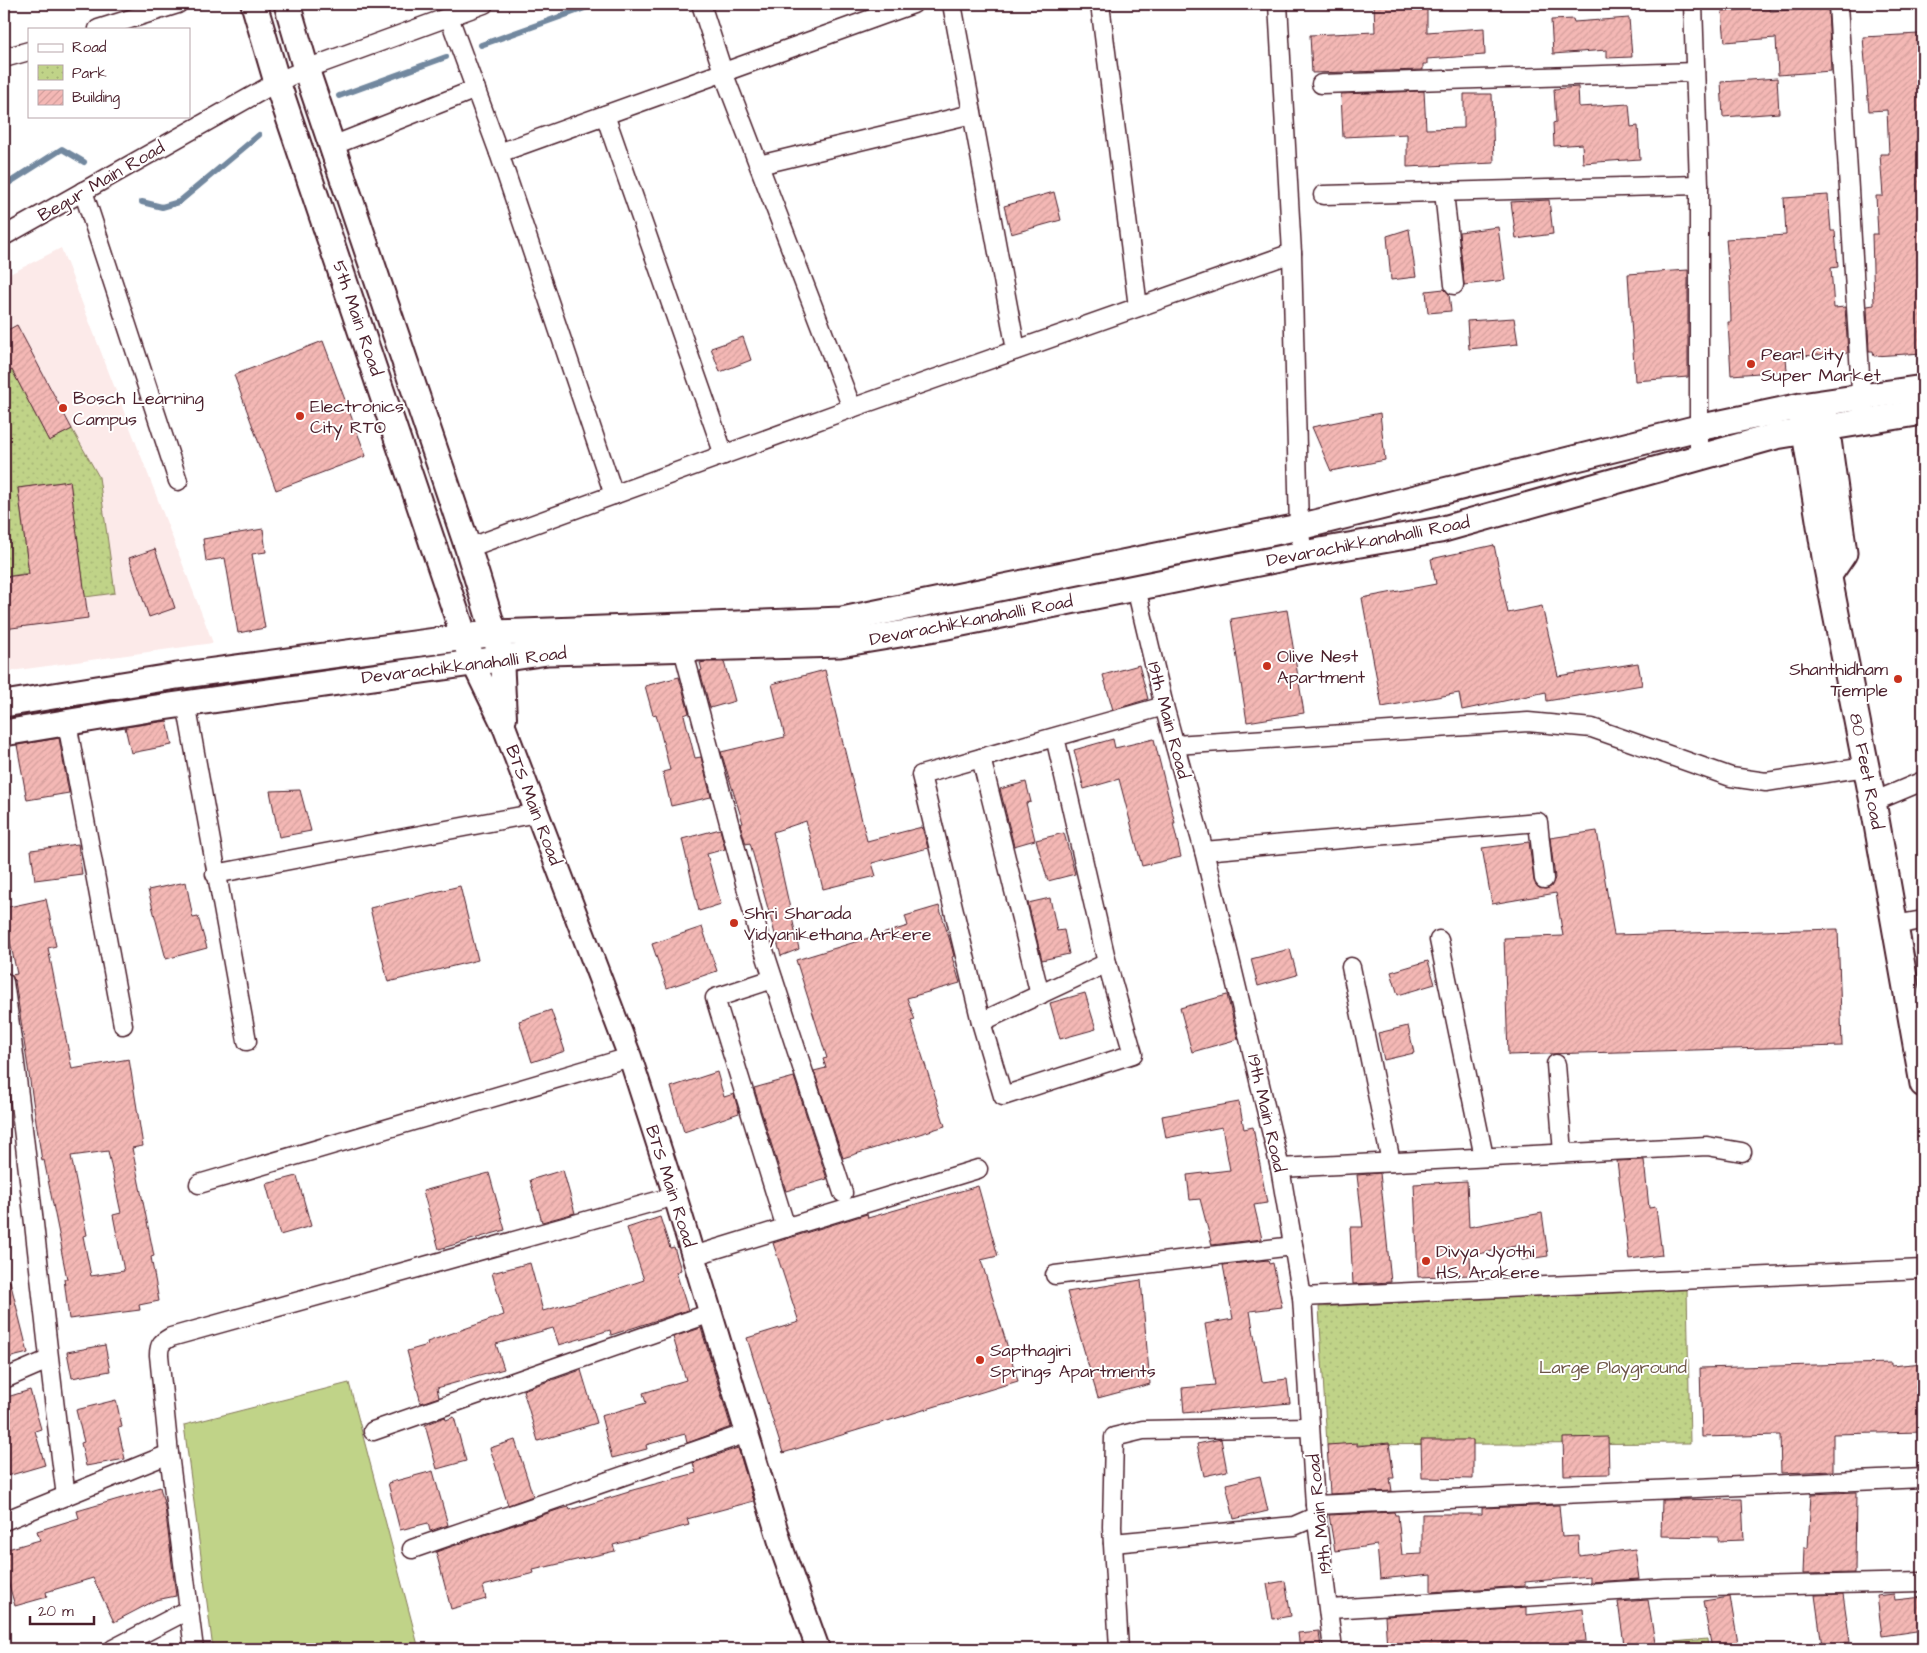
<svg xmlns="http://www.w3.org/2000/svg" width="1927" height="1653" font-family="'Architects Daughter',sans-serif">
<style>
.built{fill:#fceae9}
.grass{fill:#c0d388;stroke:#85795a}
.park{fill:url(#park-dots);stroke:#85795a}
.lines{fill:none;stroke-linecap:round;stroke-linejoin:round}
.stream{stroke:#72889f;stroke-width:6}
.building{fill:url(#building-hatch);stroke:#4a1f2b;fill-rule:evenodd}
.minor-casing{stroke:#4a1f2b;stroke-width:21}
.tertiary-casing{stroke:#4a1f2b;stroke-width:26}
.secondary-casing{stroke:#4a1f2b;stroke-width:29}
.minor{stroke:#fff;stroke-width:18}
.tertiary{stroke:#fff;stroke-width:22}
.secondary{stroke:#fff;stroke-width:25}
.poi-dot{fill:#c8321e;stroke:#fff;stroke-width:2}
.labels{text-anchor:middle;stroke-width:4;stroke-linejoin:round;paint-order:stroke}
.street-label{font-size:18px;fill:#4a1f2b;stroke:#fff}
.poi-label{font-size:18px;fill:#4a1f2b;stroke:#fff;text-anchor:start}
.park-label{font-size:18px;fill:#6d5547;stroke:#fff}
</style>
<defs>
<pattern id="park-dots" width="8" height="8" patternUnits="userSpaceOnUse" patternTransform="scale(1.25)"><rect width="8" height="8" fill="#c0d388"/><path d="M2 2h.1M6 6h.1" fill="none" stroke="#a6b576" stroke-width="1.8" stroke-linecap="round"/></pattern>
<pattern id="building-hatch" width="6" height="6" patternUnits="userSpaceOnUse" patternTransform="scale(1.25)"><rect width="6" height="6" fill="#f4b8b5"/><path d="M-1 1l2-2M0 6l6-6M5 7l2-2" fill="none" stroke="#d39e9c"/></pattern>
</defs>
<rect width="100%" height="100%" fill="#fff"/>
<filter id="ink" filterUnits="userSpaceOnUse"><feTurbulence type="fractalNoise" baseFrequency=".02" numOctaves="2"/><feDisplacementMap in="SourceGraphic" scale="10" xChannelSelector="R" yChannelSelector="G"/><feConvolveMatrix kernelMatrix="1 2 1 2 8 2 1 2 1" color-interpolation-filters="sRGB"/></filter>
<g filter="url(#ink)">
<polygon class="built" points="61,248 213,643 4,672 4,277"/>
<polygon class="grass" points="349,1383 419,1649 213,1649 184,1425"/>
<g class="park">
<polygon points="12,370 49,441 72,429 99,477 115,593 85,597 70,481 18,488 29,573 4,577 4,374"/>
<polygon points="1687,1288 1690,1443 1327,1445 1319,1307"/>
<polygon points="1707,1639 1708,1649 1628,1649 1628,1646"/>
</g>
<g class="lines">
<g class="stream">
<polyline points="481,45 596,4"/>
<polyline points="339,96 446,57"/>
<polyline points="4,186 62,149 84,162"/>
<polyline points="142,202 162,207 179,202 259,135"/>
</g>
</g>
<g class="building">
<polygon points="1374,4 1427,4 1427,32 1484,28 1485,55 1427,59 1427,64 1423,64 1423,70 1312,73 1310,35 1375,32"/>
<polygon points="1770,8 1770,11 1828,8 1831,71 1778,75 1776,38 1725,42 1722,11"/>
<polygon points="1629,18 1632,57 1607,58 1607,50 1553,54 1551,20 1573,19 1574,22"/>
<polygon points="1919,34 1923,112 1923,227 1921,227 1923,353 1874,356 1873,351 1869,351 1867,306 1874,305 1872,234 1878,234 1876,196 1883,196 1880,154 1889,154 1887,110 1869,111 1863,37"/>
<polygon points="1777,78 1779,113 1723,117 1721,82"/>
<polygon points="1578,87 1579,107 1629,104 1631,127 1638,126 1640,159 1583,163 1582,144 1554,146 1553,123 1556,122 1554,89"/>
<polygon points="1424,91 1426,129 1464,128 1464,94 1492,94 1494,163 1407,167 1407,134 1343,137 1341,94"/>
<polygon points="1054,192 1061,220 1011,234 1004,206"/>
<polygon points="1828,195 1831,231 1835,231 1838,267 1831,268 1834,308 1845,307 1848,353 1786,357 1787,371 1731,375 1728,322 1731,322 1730,286 1726,239 1786,235 1784,198"/>
<polygon points="1549,200 1553,234 1516,239 1511,202"/>
<polygon points="1498,227 1505,280 1464,285 1459,232"/>
<polygon points="1409,229 1416,277 1391,280 1387,236"/>
<polygon points="1688,270 1688,377 1635,381 1628,274"/>
<polygon points="1444,289 1449,294 1451,311 1428,313 1426,291"/>
<polygon points="1514,318 1518,344 1469,349 1467,321"/>
<polygon points="17,325 72,429 49,441 12,370 4,374 4,332"/>
<polygon points="743,337 751,360 720,372 711,348"/>
<polygon points="323,341 366,456 276,490 234,375"/>
<polygon points="1380,413 1385,460 1331,471 1312,427"/>
<polygon points="70,481 88,618 4,629 4,577 29,574 18,488"/>
<polygon points="263,529 266,552 252,554 265,628 238,633 225,558 206,561 203,539"/>
<polygon points="1494,545 1508,613 1542,606 1558,676 1638,663 1642,685 1547,701 1546,692 1462,710 1459,693 1382,707 1362,598 1436,584 1431,559"/>
<polygon points="155,549 175,608 149,617 129,558"/>
<polygon points="1287,610 1304,713 1247,722 1231,619"/>
<polygon points="705,662 724,662 735,701 710,708 700,671 702,670 700,663"/>
<polygon points="1139,665 1148,699 1113,710 1103,675"/>
<polygon points="825,670 867,841 922,827 928,848 872,863 876,876 823,889 806,821 773,832 799,949 781,956 750,843 746,844 740,824 743,823 721,752 785,737 772,684"/>
<polygon points="679,677 689,713 684,715 695,758 701,757 711,797 671,806 663,772 670,770 656,714 653,715 645,686"/>
<polygon points="167,721 172,745 131,753 125,727"/>
<polygon points="59,738 69,793 27,800 17,745"/>
<polygon points="1113,739 1115,748 1154,739 1175,823 1173,823 1181,857 1142,866 1119,779 1084,789 1074,750"/>
<polygon points="1026,782 1031,802 1026,803 1035,840 1014,846 1000,789"/>
<polygon points="300,790 311,831 279,837 270,791"/>
<polygon points="720,829 725,849 707,854 721,904 699,911 682,839"/>
<polygon points="1597,831 1614,935 1838,929 1842,1046 1508,1055 1504,938 1563,936 1556,893 1492,904 1482,848 1529,842 1534,881 1539,888 1546,889 1551,887 1555,878 1550,838"/>
<polygon points="1064,833 1075,874 1048,881 1036,840"/>
<polygon points="78,844 82,874 35,880 31,850"/>
<polygon points="186,882 193,918 198,917 207,948 166,959 148,890"/>
<polygon points="460,886 478,960 388,982 370,908"/>
<polygon points="1050,898 1057,931 1064,930 1069,954 1042,960 1028,903"/>
<path d="M 46,899 L 56,946 L 48,948 L 72,1069 L 129,1059 L 143,1146 L 132,1148 L 154,1256 L 151,1257 L 159,1301 L 139,1305 L 140,1310 L 69,1319 L 64,1279 L 67,1279 L 61,1249 L 62,1249 L 44,1160 L 42,1161 L 15,981 L 11,975 L 17,974 L 4,913 L 4,908 ZM 108,1151 L 121,1213 L 113,1215 L 124,1271 L 91,1276 L 83,1236 L 87,1235 L 71,1156 Z"/>
<polygon points="939,906 950,941 954,956 952,957 960,983 907,998 915,1020 911,1021 945,1126 843,1158 814,1071 826,1068 823,1059 827,1058 796,960 908,926 905,916"/>
<polygon points="702,927 717,971 667,988 652,944"/>
<polygon points="1290,949 1297,975 1258,986 1251,959"/>
<polygon points="1428,961 1435,984 1398,995 1391,972"/>
<polygon points="1085,993 1096,1029 1060,1039 1050,1003"/>
<polygon points="1227,995 1238,1039 1192,1052 1180,1008"/>
<polygon points="551,1010 565,1051 532,1062 519,1021"/>
<polygon points="1408,1026 1414,1053 1384,1060 1378,1033"/>
<polygon points="717,1072 724,1097 734,1094 739,1113 684,1132 671,1087"/>
<polygon points="794,1077 827,1179 786,1191 754,1088"/>
<polygon points="1239,1102 1244,1129 1253,1127 1267,1203 1254,1205 1262,1239 1212,1245 1200,1199 1190,1200 1187,1175 1230,1170 1222,1127 1166,1138 1162,1116"/>
<polygon points="1644,1160 1649,1208 1656,1207 1662,1255 1629,1259 1617,1161"/>
<polygon points="563,1170 575,1213 542,1222 530,1180"/>
<polygon points="489,1173 505,1230 439,1249 423,1191"/>
<polygon points="1380,1173 1391,1282 1353,1284 1350,1227 1363,1227 1357,1175"/>
<polygon points="297,1176 311,1226 280,1235 266,1184"/>
<polygon points="1467,1181 1469,1227 1542,1213 1548,1256 1522,1260 1520,1245 1470,1256 1471,1275 1418,1277 1414,1184"/>
<polygon points="978,1186 998,1256 981,1260 1018,1381 783,1453 747,1338 799,1322 773,1243 867,1214 868,1218"/>
<polygon points="660,1217 670,1248 674,1247 681,1270 676,1272 688,1310 611,1335 610,1330 559,1345 553,1328 496,1344 504,1369 437,1388 439,1397 421,1403 407,1351 428,1345 427,1342 504,1315 492,1273 530,1263 543,1311 599,1295 644,1280 627,1228"/>
<polygon points="1268,1260 1269,1264 1273,1263 1282,1307 1250,1311 1262,1382 1287,1379 1290,1403 1184,1413 1182,1388 1215,1385 1205,1324 1233,1319 1223,1265"/>
<polygon points="1141,1280 1150,1384 1098,1398 1067,1292"/>
<polygon points="10,1281 28,1353 4,1359 4,1282"/>
<polygon points="701,1328 731,1427 687,1443 685,1434 646,1445 647,1449 612,1458 601,1416 646,1403 643,1393 686,1380 673,1337"/>
<polygon points="105,1345 110,1371 72,1378 67,1352"/>
<polygon points="1891,1363 1891,1366 1923,1363 1923,1432 1833,1434 1833,1471 1781,1473 1780,1435 1702,1437 1700,1368"/>
<polygon points="581,1370 597,1423 538,1441 523,1390"/>
<polygon points="30,1390 41,1429 35,1431 45,1465 4,1477 4,1398"/>
<polygon points="116,1400 122,1427 118,1428 125,1459 86,1466 81,1443 84,1442 76,1410"/>
<polygon points="445,1417 446,1420 454,1417 466,1461 437,1469 425,1425"/>
<polygon points="1608,1437 1609,1474 1564,1475 1563,1438"/>
<polygon points="1221,1439 1227,1471 1204,1476 1197,1444"/>
<polygon points="515,1440 533,1496 508,1505 490,1448"/>
<polygon points="1421,1440 1473,1440 1473,1479 1422,1478"/>
<polygon points="1357,1443 1357,1446 1389,1443 1394,1478 1390,1478 1392,1491 1330,1494 1327,1445"/>
<polygon points="738,1448 754,1501 687,1519 689,1525 613,1545 615,1551 533,1570 534,1573 483,1586 486,1599 451,1609 436,1552 557,1510 569,1507 570,1510 629,1492 629,1491 696,1473 693,1463"/>
<polygon points="433,1471 448,1525 430,1531 428,1523 400,1530 388,1483"/>
<polygon points="1260,1476 1268,1511 1234,1519 1226,1484"/>
<polygon points="160,1487 165,1507 176,1596 156,1600 114,1622 93,1578 46,1592 47,1597 15,1606 4,1567 4,1550 40,1540 37,1531 79,1518 77,1511"/>
<polygon points="1856,1492 1855,1573 1803,1574 1804,1548 1808,1548 1811,1494"/>
<polygon points="1742,1499 1744,1540 1718,1541 1718,1537 1661,1536 1662,1500"/>
<polygon points="1559,1505 1562,1537 1578,1536 1579,1556 1635,1549 1639,1579 1590,1582 1590,1576 1525,1582 1525,1586 1431,1592 1431,1574 1380,1579 1377,1545 1335,1551 1329,1515 1394,1512 1395,1515 1398,1515 1402,1555 1422,1554 1422,1514 1482,1514 1482,1508"/>
<polygon points="1285,1581 1291,1616 1273,1619 1267,1584"/>
<polygon points="1843,1594 1850,1642 1822,1646 1815,1595"/>
<polygon points="1894,1594 1895,1600 1923,1597 1923,1630 1882,1636 1877,1596"/>
<polygon points="1730,1597 1739,1649 1712,1649 1703,1601"/>
<polygon points="1648,1600 1656,1649 1632,1649 1631,1644 1624,1645 1618,1602"/>
<polygon points="1526,1607 1526,1615 1583,1609 1586,1641 1527,1646 1527,1649 1387,1649 1385,1616"/>
<polygon points="1319,1631 1321,1649 1300,1649 1298,1633"/>
</g>
<g class="lines">
<g class="minor-casing">
<g id="minor">
<polyline points="701,4 723,72 852,408"/>
<polyline points="952,4 1016,350"/>
<polyline points="1100,4 1138,307"/>
<polyline points="1278,4 1292,253 1299,527 1303,554"/>
<polyline points="1693,4 1699,185 1699,457"/>
<polyline points="1838,4 1862,408"/>
<polyline points="449,17 499,153 614,495"/>
<polyline points="98,29 178,4"/>
<polyline points="4,58 29,51"/>
<polyline points="1321,84 1695,72"/>
<polyline points="605,115 724,455"/>
<polyline points="332,146 476,89"/>
<polyline points="499,153 913,4"/>
<polyline points="759,165 972,114"/>
<polyline points="83,191 178,481"/>
<polyline points="1444,192 1454,285"/>
<polyline points="1323,195 1699,185"/>
<polyline points="4,236 277,82 306,69 484,4"/>
<polyline points="468,548 852,408 1292,253"/>
<polyline points="1136,588 1164,706 1204,851 1280,1168 1302,1297 1315,1505 1333,1649"/>
<polyline points="683,649 758,932 843,1193"/>
<polyline points="186,703 247,1041"/>
<polyline points="67,723 123,1025"/>
<polyline points="1055,737 1107,963 1133,1054 1003,1096 981,1022 921,775 1164,706"/>
<polyline points="1175,745 1528,722 1592,728 1731,777 1766,782 1866,767"/>
<polyline points="981,758 1040,995"/>
<polyline points="1873,802 1923,781"/>
<polyline points="1204,851 1538,822 1544,879"/>
<polyline points="215,874 537,813"/>
<polyline points="1894,925 1923,920"/>
<polyline points="1439,940 1484,1157"/>
<polyline points="1351,967 1391,1162"/>
<polyline points="773,979 715,998 786,1228"/>
<path d="M 4,982 C 29,1153 43,1325 66,1496"/>
<polyline points="981,1022 1107,963"/>
<polyline points="1556,1064 1563,1153"/>
<polyline points="1280,1168 1707,1146 1742,1152"/>
<polyline points="199,1184 630,1057"/>
<polyline points="693,1256 978,1169"/>
<polyline points="1055,1275 1293,1246"/>
<polyline points="1302,1297 1923,1269"/>
<polyline points="4,1379 48,1360"/>
<polyline points="373,1431 711,1313"/>
<polyline points="1315,1505 1923,1478"/>
<polyline points="4,1521 169,1454"/>
<polyline points="1113,1543 1294,1526 1317,1516"/>
<polyline points="412,1549 747,1433"/>
<polyline points="1330,1609 1665,1588 1923,1582"/>
<polyline points="113,1649 188,1610"/>
<path d="M 194,1649 L 169,1454 L 159,1355 C 159,1344 162,1342 171,1337 L 675,1196"/>
<polyline points="1119,1649 1112,1527 1114,1437 1143,1430 1310,1427"/>
</g>
</g>
<g class="tertiary-casing">
<g id="tertiary">
<polyline points="502,657 505,718"/>
<polyline points="472,661 505,729 630,1057 675,1196 783,1552 818,1649"/>
</g>
</g>
<g class="secondary-casing">
<g id="secondary">
<polyline points="254,4 277,82 470,654"/>
<polyline points="287,4 306,69 468,548 499,649"/>
<polyline points="1824,411 1844,553 1829,575"/>
<polyline points="1802,414 1826,563 1873,802 1923,1084"/>
<polyline points="4,704 177,676 495,633 842,620 1299,527 1698,428 1801,406 1923,388"/>
<polyline points="4,733 149,709 548,652 840,644 942,627 1303,554 1440,530 1776,436 1923,412"/>
</g>
</g>
<use href="#minor" class="minor"/>
<use href="#tertiary" class="tertiary"/>
<use href="#secondary" class="secondary"/>
</g>
</g>
<g class="poi-dot">
<circle cx="1751" cy="364" r="5"/>
<circle cx="63" cy="408" r="5"/>
<circle cx="300" cy="416" r="5"/>
<circle cx="1267" cy="666" r="5"/>
<circle cx="1898" cy="679" r="5"/>
<circle cx="734" cy="923" r="5"/>
<circle cx="1426" cy="1261" r="5"/>
<circle cx="980" cy="1360" r="5"/>
</g>
<g class="labels">
<g class="street-label">
<text transform="translate(101 181) rotate(-30)" y="6">Begur Main Road</text>
<text transform="translate(358 318) rotate(71)" y="6">5th Main Road</text>
<text transform="translate(1368 541) rotate(-11)" y="6">Devarachikkanahalli Road</text>
<text transform="translate(971 620) rotate(-11)" y="6">Devarachikkanahalli Road</text>
<text transform="translate(464 665) rotate(-7)" y="6">Devarachikkanahalli Road</text>
<text transform="translate(1169 720) rotate(75)" y="6">19th Main Road</text>
<text transform="translate(1867 771) rotate(79)" y="6">80 Feet Road</text>
<text transform="translate(534 805) rotate(69)" y="6">BTS Main Road</text>
<text transform="translate(1267 1113) rotate(77)" y="6">19th Main Road</text>
<text transform="translate(671 1186) rotate(72)" y="6">BTS Main Road</text>
<text transform="translate(1319 1514) rotate(-96)" y="6">19th Main Road</text>
</g>
<g class="poi-label">
<text x="1761" y="360">Pearl City<tspan x="1761" dy="21">Super Market</tspan></text>
<text x="73" y="404">Bosch Learning<tspan x="73" dy="21">Campus</tspan></text>
<text x="310" y="412">Electronics<tspan x="310" dy="21">City RTO</tspan></text>
<text x="1277" y="662">Olive Nest<tspan x="1277" dy="21">Apartment</tspan></text>
<text x="1888" y="675" text-anchor="end">Shanthidham<tspan x="1888" dy="21">Temple</tspan></text>
<text x="744" y="919">Shri Sharada<tspan x="744" dy="21">Vidyanikethana Arkere</tspan></text>
<text x="1436" y="1257">Divya Jyothi<tspan x="1436" dy="21">HS, Arakere</tspan></text>
<text x="990" y="1356">Sapthagiri<tspan x="990" dy="21">Springs Apartments</tspan></text>
</g>
<g class="park-label">
<text x="1613" y="1373">Large Playground</text>
</g>
</g>
<rect width="1927" height="1653" fill="none" stroke="#fff" stroke-width="20"/>
<rect x="10" y="10" width="1907" height="1633" fill="none" stroke="#4a1f2b" stroke-width="2" filter="url(#ink)"/>
<rect x="28" y="28" width="162" height="90" fill="#ffffff" stroke="#b7a5aa"/>
<rect x="38" y="44" width="25" height="8" fill="#ffffff" stroke="#b7a5aa"/>
<text x="72" y="52" font-size="15" fill="#4a1f2b">Road</text>
<rect x="38" y="65" width="25" height="15" fill="url(#park-dots)" stroke="#b7a5aa"/>
<text x="72" y="78" font-size="15" fill="#4a1f2b">Park</text>
<rect x="38" y="90" width="25" height="15" fill="url(#building-hatch)" stroke="#b7a5aa"/>
<text x="72" y="102" font-size="15" fill="#4a1f2b">Building</text>
<path d="M30 1616v8h64v-8" fill="none" stroke="#4a1f2b" stroke-width="2.5"/>
<text x="38" y="1616" font-size="15" fill="#4a1f2b" stroke="#ffffff" stroke-width="4" paint-order="stroke">20 m</text>
</svg>
